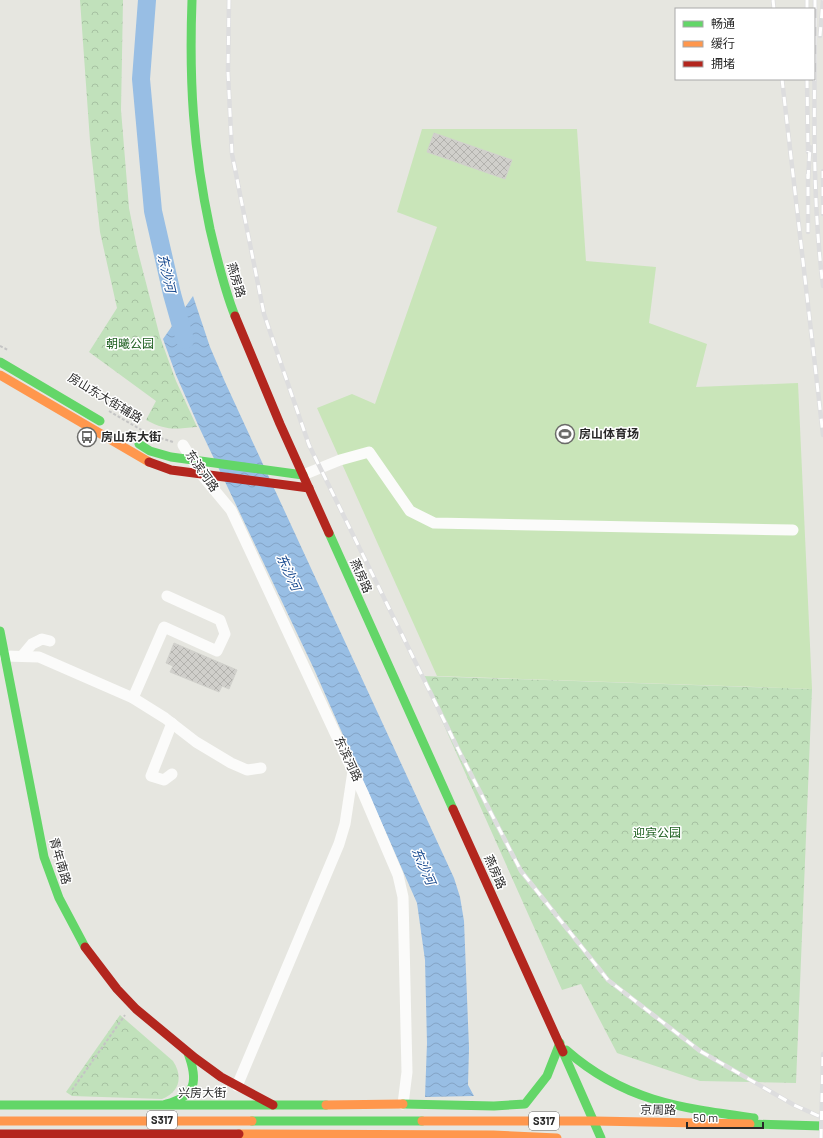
<svg xmlns="http://www.w3.org/2000/svg" width="823" height="1138" font-family="Barlow,'Noto Sans SC',sans-serif">
<style>
.forest{fill:url(#forest-crowns)}
.pitch{fill:#c9e5b9}
.water{fill:url(#water-waves)}
.lines{fill:none;stroke-linecap:round;stroke-linejoin:round}
.river{stroke:#98bee4;stroke-width:18}
.building{fill:url(#building-cross-hatch);stroke:#d1d1cc}
.path{stroke:#c4c4c4;stroke-width:2;stroke-dasharray:3 2;stroke-linecap:butt}
.street{stroke:#fbfbfa;stroke-width:11}
.fast{stroke:#63d668;stroke-width:9}
.slow{stroke:#ff974d;stroke-width:9}
.jam{stroke:#b3261e;stroke-width:9}
.rail-casing{stroke:#ddddde;stroke-width:4.5}
.rail{stroke:#fff;stroke-width:3;stroke-dasharray:9;stroke-linecap:butt}
.labels{text-anchor:middle;stroke-width:3;stroke-linejoin:round;paint-order:stroke}
.shield{fill:#fff;stroke:#696969;stroke-width:1}
.shield-label{font-size:11px;font-weight:bold;fill:#292929}
.street-label{font-size:12px;fill:#292929;stroke:#fff}
.park-label{font-size:12px;fill:#1f6021;stroke:#fff}
.poi-label{font-size:12px;font-weight:bold;fill:#292929;stroke:#fff;text-anchor:start}
.water-label{font-size:13px;font-style:italic;fill:#17498f;stroke:#fff}
</style>
<defs>
<pattern id="forest-crowns" width="20" height="18" patternUnits="userSpaceOnUse"><rect width="20" height="18" fill="#c1e1bb"/><path d="M2 6a3 3 0 1 1 6 0M12 15a3 3 0 1 1 6 0" fill="none" stroke="#a6c1a1"/></pattern>
<pattern id="water-waves" width="16" height="10" patternUnits="userSpaceOnUse"><rect width="16" height="10" fill="#98bee4"/><path d="M0 5q4-4 8 0t8 0" fill="none" stroke="#83a3c4"/></pattern>
<pattern id="building-cross-hatch" width="8" height="8" patternUnits="userSpaceOnUse"><rect width="8" height="8" fill="#d0cfcb"/><path d="M0 0l8 8M0 8l8-8" fill="none" stroke="#b3b2ae"/></pattern>
</defs>
<rect width="100%" height="100%" fill="#e6e6e0"/>
<g class="forest">
<path d="M 80,0 L 123,0 L 121,110 L 129,208 L 137,248 L 160,337 L 176,381 L 197,427 C 174,429 167,431 146,420 L 156,401 L 89,352 L 117,308 L 100,232 L 90,141 Z"/>
<polygon points="422,676 812,689 796,1083 700,1081 617,1053 581,984 562,990"/>
<path d="M 120,1015 L 173,1061 C 183,1076 180,1092 162,1099 L 72,1096 L 66,1092 Z"/>
</g>
<polygon class="pitch" points="422,129 577,129 586,261 656,267 649,323 707,344 696,387 798,383 812,689 437,676 317,408 352,394 375,404 437,227 397,212"/>
<polygon class="water" points="193,296 210,347 225,382 454,878 460,897 464,921 469,1048 468,1085 474,1096 425,1097 427,1043 425,960 417,903 314,669 199,427 176,375 163,339"/>
<g class="lines">
<polyline class="river" points="147,0 141,79 153,211 172,294 185,340"/>
</g>
<g class="building">
<polygon points="434,133 512,160 505,179 427,152"/>
<polygon points="174,643 237,670 229,689 222,686 219,692 170,672 173,666 166,663"/>
</g>
<g class="lines">
<g class="path">
<polyline points="0,346 8,350"/>
<polyline points="109,411 145,432"/>
<polyline points="151,435 173,442"/>
<polyline points="72,1090 125,1015"/>
</g>
<g class="street">
<polyline points="183,445 201,474 231,510 363,793 398,875 403,897 407,1072 403,1104"/>
<polyline points="303,475 340,460 369,452 410,511 434,523 793,530"/>
<polyline points="5,656 39,657 133,698 164,627 217,651 225,634 220,620 167,596"/>
<polyline points="22,656 32,644 42,639 50,641"/>
<polyline points="133,698 165,718 196,742 231,763 247,770 261,768"/>
<polyline points="172,774 164,780 151,776 172,723"/>
<polyline points="237,1086 339,844 345,824 353,771"/>
</g>
<g class="fast">
<path d="M 192,0 C 189,81 193,149 210,229 C 217,258 224,289 235,316"/>
<polyline points="0,362 100,421"/>
<polyline points="139,444 150,451 171,457 303,475"/>
<polyline points="329,533 453,809"/>
<polyline points="0,631 44,857 59,898 85,947"/>
<path d="M 566,1050 C 624,1101 680,1108 754,1118"/>
<polyline points="563,1052 601,1138"/>
<path d="M 166,1104 C 197,1096 198,1080 188,1053"/>
<polyline points="403,1104 494,1106 525,1104 547,1076 560,1043"/>
<polyline points="0,1105 326,1105"/>
<polyline points="252,1121 422,1121"/>
<polyline points="750,1124 823,1126"/>
</g>
<g class="slow">
<polyline points="0,375 149,462"/>
<polyline points="326,1105 403,1104"/>
<polyline points="0,1121 252,1121"/>
<polyline points="422,1121 595,1121 750,1124"/>
<polyline points="239,1134 493,1135 557,1138"/>
</g>
<g class="jam">
<polyline points="235,316 280,424 329,533"/>
<polyline points="149,462 171,470 309,488"/>
<polyline points="453,809 563,1052"/>
<polyline points="85,947 117,989 136,1009 195,1058 221,1077 273,1105"/>
<polyline points="0,1134 239,1134"/>
</g>
<g class="rail-casing">
<g id="rail">
<polyline points="229,0 228,72 232,154 264,314 309,445 461,755 521,871 608,980 700,1051 794,1105 823,1118"/>
<polyline points="773,0 774,9"/>
<polyline points="807,0 807,9"/>
<path d="M 815,0 C 815,95 811,191 823,286"/>
<polyline points="820,36 823,0"/>
<polyline points="782,79 823,435"/>
<polyline points="807,79 808,152"/>
<polyline points="808,179 810,147"/>
<polyline points="823,214 823,171"/>
<polyline points="808,232 808,174"/>
<polyline points="821,1138 823,1054"/>
</g>
</g>
<use href="#rail" class="rail"/>
</g>
<defs>
<g id="stadium-ring" transform="scale(1)"><circle r="9.5" fill="#fff" stroke="#6b6b69" stroke-width="1.5"/><path d="M0-5a6.5 5 0 1 0 0 10a6.5 5 0 1 0 0-10ZM-3.5-1.8h7v3.6h-7Z" fill="#6b6b69"/></g>
<g id="bus-ring" transform="scale(1)"><circle r="9.5" fill="#fff" stroke="#6b6b69" stroke-width="1.5"/><path d="M-5-6H5V4H4V6H2V4H-2V6H-4V4H-5ZM-3.5-4V0h7V-4ZM-3.5 1.2v1.5H-2V1.2ZM2 1.2v1.5H3.5V1.2Z" fill="#6b6b69"/></g>
</defs>
<g fill-rule="evenodd">
<use href="#stadium-ring" x="565" y="434"/>
<use href="#bus-ring" x="87" y="437"/>
</g>
<g class="labels">
<g class="shield">
<rect x="147" y="1111" width="30" height="18" rx="3"/>
<rect x="529" y="1112" width="30" height="18" rx="3"/>
</g>
<g class="shield-label">
<text x="162" y="1124">S317</text>
<text x="544" y="1125">S317</text>
</g>
<g class="street-label">
<text transform="translate(236 280) rotate(73)" y="4">燕房路</text>
<text transform="translate(105 398) rotate(31)" y="4">房山东大街辅路</text>
<text transform="translate(202 471) rotate(55)" y="4">东滨河路</text>
<text transform="translate(361 576) rotate(66)" y="4">燕房路</text>
<text transform="translate(348 759) rotate(65)" y="4">东滨河路</text>
<text transform="translate(60 861) rotate(74)" y="4">青年南路</text>
<text transform="translate(495 872) rotate(66)" y="4">燕房路</text>
<text x="202" y="1097">兴房大街</text>
<text transform="translate(658 1110) rotate(1)" y="4">京周路</text>
</g>
<g class="park-label">
<text x="130" y="348">朝曦公园</text>
<text x="657" y="837">迎宾公园</text>
</g>
<g class="poi-label">
<text x="579" y="438">房山体育场</text>
<text x="101" y="441">房山东大街</text>
</g>
<g class="water-label">
<text transform="translate(167 273) rotate(77)" y="5">东沙河</text>
<text transform="translate(289 572) rotate(65)" y="5">东沙河</text>
<text transform="translate(424 866) rotate(66)" y="5">东沙河</text>
</g>
</g>
<rect x="675" y="8" width="140" height="72" fill="#ffffff" stroke="#a9a9a9"/>
<rect x="683" y="21" width="20" height="6" fill="#63d668" stroke="#a9a9a9"/>
<text x="711" y="28" font-size="12" fill="#292929">畅通</text>
<rect x="683" y="41" width="20" height="6" fill="#ff974d" stroke="#a9a9a9"/>
<text x="711" y="48" font-size="12" fill="#292929">缓行</text>
<rect x="683" y="61" width="20" height="6" fill="#b3261e" stroke="#a9a9a9"/>
<text x="711" y="68" font-size="12" fill="#292929">拥堵</text>
<path d="M687 1122v6h76v-6" fill="none" stroke="#292929" stroke-width="2"/>
<text x="693" y="1122" font-size="12" fill="#292929" stroke="#ffffff" stroke-width="3" paint-order="stroke">50 m</text>
</svg>
